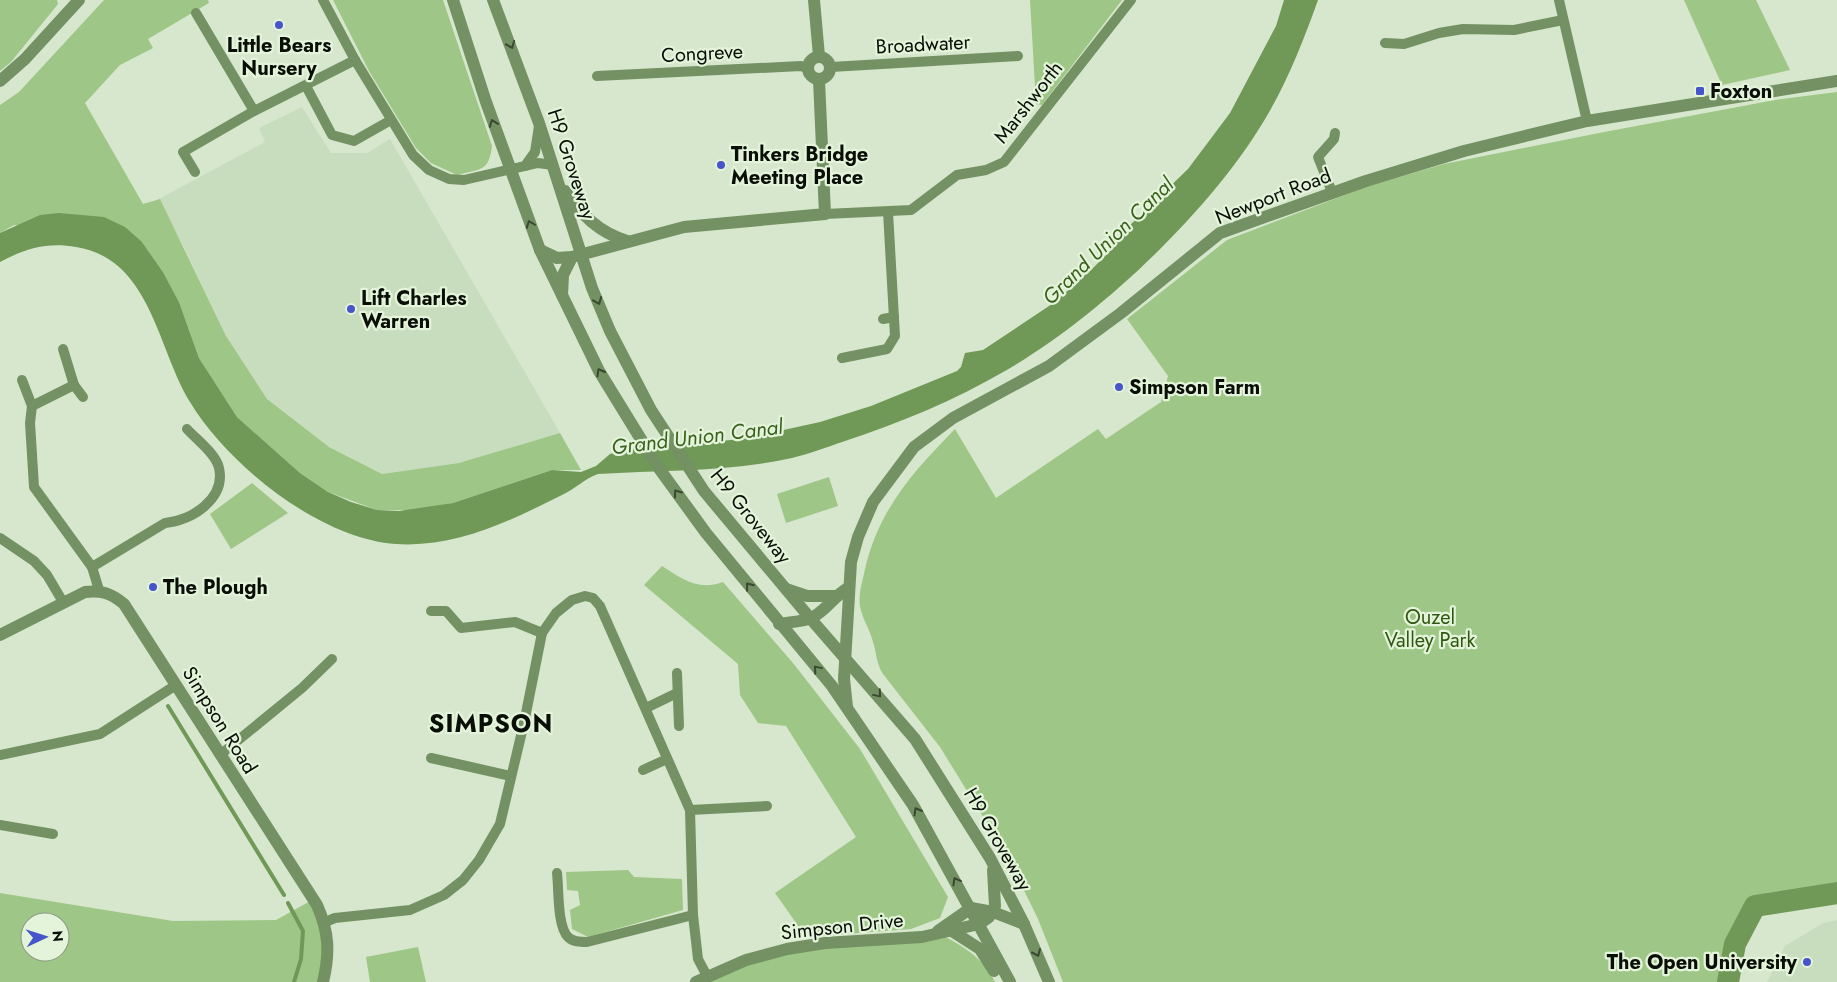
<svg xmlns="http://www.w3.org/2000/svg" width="1837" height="982" font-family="Jost,sans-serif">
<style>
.built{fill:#c8ddbd}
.green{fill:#9ec686;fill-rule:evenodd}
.water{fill:#709957}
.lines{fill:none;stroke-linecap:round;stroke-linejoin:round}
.stream{stroke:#709957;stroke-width:4}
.river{stroke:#709957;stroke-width:22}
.minor{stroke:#749163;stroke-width:10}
.tertiary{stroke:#749163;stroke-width:12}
.oneway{stroke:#394930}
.poi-dot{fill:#4656ca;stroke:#e3f4da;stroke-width:2}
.labels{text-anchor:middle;stroke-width:4.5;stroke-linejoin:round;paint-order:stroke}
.street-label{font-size:20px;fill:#090e06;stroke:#e3f4da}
.poi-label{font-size:20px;font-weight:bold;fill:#090e06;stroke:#e3f4da;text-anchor:start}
.park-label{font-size:20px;fill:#305710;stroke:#e3f4da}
.water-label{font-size:21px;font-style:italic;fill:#3a601c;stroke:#e3f4da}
.district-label{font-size:25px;font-weight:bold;letter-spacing:1px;fill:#090e06;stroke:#e3f4da}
</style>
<rect width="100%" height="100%" fill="#d6e7cd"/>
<g class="built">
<polygon points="302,107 331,153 367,153 390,139 560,433 459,463 382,474 329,447 267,399 226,336 184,247 157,200 265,142 259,128"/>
<polygon points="1837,920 1837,982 1767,982 1785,946 1823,923"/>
</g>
<g class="green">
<polygon points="0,0 57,0 58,4 11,62 0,71"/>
<polygon points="104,0 208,0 209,3 148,39 153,48 120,65 85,103 143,204 160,199 226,336 267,399 329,447 382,474 459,463 560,433 581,470 552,470 453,503 416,510 377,510 328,492 300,473 237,417 199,358 179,302 163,272 142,242 14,225 0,233 0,105 19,92"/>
<path d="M 333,0 L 443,0 L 492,146 C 489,172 480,169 457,175 L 431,163 L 416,148 L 369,71 Z"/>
<polygon points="1030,0 1122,0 1042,105 1036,104"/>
<polygon points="1684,0 1756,0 1790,70 1722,85"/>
<path d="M 1837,92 L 1837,893 L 1755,906 L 1735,944 L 1728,982 L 1063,982 L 1038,919 L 1014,870 L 985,820 L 940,747 L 883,674 C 876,663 877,654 873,642 C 870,629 862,619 860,606 C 858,594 863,580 865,569 C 879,509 913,472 955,429 L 996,498 L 1098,429 L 1106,439 L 1161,402 L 1168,376 L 1127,319 L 1227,240 L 1366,187 L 1444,164 L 1599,133 L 1775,100 Z"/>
<polygon points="829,477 838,506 786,523 777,494"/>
<polygon points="252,483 288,513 231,549 210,514"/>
<path d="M 662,566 C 683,579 697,591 723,582 L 793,663 L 860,749 L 948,897 L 940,918 L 911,929 L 806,937 L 775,893 L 856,837 L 786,726 L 758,723 L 740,695 L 738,664 L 644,585 Z"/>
<polygon points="628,870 634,877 682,879 683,910 588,937 572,929 570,910 580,905 578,891 567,890 566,872"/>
<path d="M 0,893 L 173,921 L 276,920 L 314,899 L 325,922 L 323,982 L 0,982 ZM 30,922 L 60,922 L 60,952 L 30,952 Z"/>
<path d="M 937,932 C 961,946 983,956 995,982 L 696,982 L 746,960 Z"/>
<polygon points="418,947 426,982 370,982 366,957"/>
</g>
<path class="water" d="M 1284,0 L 1318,0 C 1304,39 1289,78 1268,114 C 1214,208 1099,317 1005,371 C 955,400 900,423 845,441 C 827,447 809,454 792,458 C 729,472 662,470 598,474 C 584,479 575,489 562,495 C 510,521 456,548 396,544 C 320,539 228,465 190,402 C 157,348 151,259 76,247 C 48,242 26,248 0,262 L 0,233 L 40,215 L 59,213 L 104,217 L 125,227 L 142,242 L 163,272 L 179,302 L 199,358 L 237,417 L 300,473 L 328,492 L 351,502 L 377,510 L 399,511 L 453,503 L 552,470 L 581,472 L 596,466 L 610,454 L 628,449 L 742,439 L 820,422 L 871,406 L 957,371 L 961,367 L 965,353 L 983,350 L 1055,302 L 1094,267 L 1114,247 L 1127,228 L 1188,169 L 1230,113 L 1276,26 Z"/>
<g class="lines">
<g class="stream">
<polyline points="168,706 284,895"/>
<polyline points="288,903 303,931 301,959 294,982"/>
</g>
<polyline class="river" points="1728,982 1735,944 1755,906 1837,893"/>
<g class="minor">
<polyline points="323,0 355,60 413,155 429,170 449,179 464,180 538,163 553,165"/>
<polyline points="1559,0 1587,121"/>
<polyline points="196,13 254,111"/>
<polyline points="1385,43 1404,44 1439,33 1463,29 1514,30 1563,20"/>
<polyline points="831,67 1018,56"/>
<polyline points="597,76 801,66 808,69"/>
<polyline points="306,86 332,135 354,141 391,120"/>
<polyline points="525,166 535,152 539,126"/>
<polyline points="195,172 183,152 254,111 355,60"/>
<polyline points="1332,192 1318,157 1334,139 1335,133"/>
<polyline points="825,214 911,210 957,175 986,170 1004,162 1131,0"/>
<polyline points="883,319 894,317"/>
<polyline points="63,349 74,385 83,397"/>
<polyline points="842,358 887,349 895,336 888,212"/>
<polyline points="22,380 32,406"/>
<polyline points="74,385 32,406 30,423 34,487 92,567 99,590"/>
<polyline points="0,538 34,561 47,575 63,602"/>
<path d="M 92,567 L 165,523 C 191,521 226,499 219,468 C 216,454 197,440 187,429"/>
<polyline points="431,611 446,611 461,628 515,622 542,633"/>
<polyline points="677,673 679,726"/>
<polyline points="646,708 677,693"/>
<polyline points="0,755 100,734 176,685"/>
<polyline points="220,755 302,688 332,659"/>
<polyline points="431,758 511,776"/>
<polyline points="643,770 667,759"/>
<polyline points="690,810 767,806"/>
<polyline points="0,825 53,834"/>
<path d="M 557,873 C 559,889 557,926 568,937 C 573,942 580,942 587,942 L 693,915"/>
<polyline points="325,922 335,918 410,910 444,895 463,880 479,860 500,824 524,723 542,633 556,613 572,600 585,596 593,598 600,606 690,810 693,915 698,959 707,976"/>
</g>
<g class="tertiary">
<polyline points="453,0 486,102 540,250 599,371 658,467 706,533 832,686 913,805 1010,982"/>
<polyline points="493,0 539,123 592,288 610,331 651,410 704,491 810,618 915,739 990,858 1024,924 1049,982"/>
<polyline points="814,0 819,56"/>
<circle cx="819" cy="68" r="11"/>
<polyline points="0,81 25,59 79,0"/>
<path d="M 565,191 C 582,215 598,232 627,241"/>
<polyline points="540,250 557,258 572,257 684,227 825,214 819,80"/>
<polyline points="562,295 563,275 572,257"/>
<polyline points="786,589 807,596 835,596"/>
<path d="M 779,624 C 789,622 801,622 811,618 C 825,612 834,596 848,588"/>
<path d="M 0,635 L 85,592 C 101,590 111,593 124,604 L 317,905 C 329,932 330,953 323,982"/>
<polyline points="847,707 844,679 851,562 858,537 873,502 914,447 953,418 1049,366 1121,313 1220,233 1366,181 1464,151 1525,136 1587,121 1837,81"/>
<polyline points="971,908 993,912 1024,924"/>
<polyline points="938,931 971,908"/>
<polyline points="952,931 980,949 994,971"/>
<polyline points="696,982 746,960 787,949 825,943 922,937 979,924 989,917 995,906 993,870"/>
</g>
</g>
<defs><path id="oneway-chevron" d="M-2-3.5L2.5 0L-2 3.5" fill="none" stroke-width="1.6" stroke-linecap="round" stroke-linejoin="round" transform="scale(1.25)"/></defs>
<g class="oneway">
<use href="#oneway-chevron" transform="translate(511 45) rotate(68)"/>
<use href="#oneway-chevron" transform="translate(493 123) rotate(-110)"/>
<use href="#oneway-chevron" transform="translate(530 224) rotate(-111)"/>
<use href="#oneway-chevron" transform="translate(598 301) rotate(67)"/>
<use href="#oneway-chevron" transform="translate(600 372) rotate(-120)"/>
<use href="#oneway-chevron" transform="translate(677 493) rotate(-126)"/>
<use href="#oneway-chevron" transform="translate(749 586) rotate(-128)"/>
<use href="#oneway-chevron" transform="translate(817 669) rotate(-130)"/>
<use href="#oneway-chevron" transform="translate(878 694) rotate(50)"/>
<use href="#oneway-chevron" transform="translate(917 811) rotate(-120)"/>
<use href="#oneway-chevron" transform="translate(956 881) rotate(-119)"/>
<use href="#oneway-chevron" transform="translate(1037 953) rotate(66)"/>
</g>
<g class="poi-dot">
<circle cx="279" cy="25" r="5"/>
<rect x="1695" y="86" width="10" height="10" rx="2.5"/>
<circle cx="721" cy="165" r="5"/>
<circle cx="351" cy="309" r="5"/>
<circle cx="1119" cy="387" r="5"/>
<circle cx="153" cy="587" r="5"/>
<circle cx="1807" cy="962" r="5"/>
</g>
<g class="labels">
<g class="street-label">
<text transform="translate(923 44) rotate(-3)" y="7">Broadwater</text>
<text transform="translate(702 53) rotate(-3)" y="7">Congreve</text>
<text transform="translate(1028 102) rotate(-52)" y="7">Marshworth</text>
<text transform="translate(572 164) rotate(72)" y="7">H9 Groveway</text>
<text transform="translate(1273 196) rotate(-21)" y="7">Newport Road</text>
<text transform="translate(751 516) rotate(51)" y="7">H9 Groveway</text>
<text transform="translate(220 720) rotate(58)" y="7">Simpson Road</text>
<text transform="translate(998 839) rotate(60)" y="7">H9 Groveway</text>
<text transform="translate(842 926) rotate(-6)" y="7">Simpson Drive</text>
</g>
<g class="poi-label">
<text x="279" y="52" text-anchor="middle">Little Bears<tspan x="279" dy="23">Nursery</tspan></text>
<text x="1710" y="98">Foxton</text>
<text x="731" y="161">Tinkers Bridge<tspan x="731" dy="23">Meeting Place</tspan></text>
<text x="361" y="305">Lift Charles<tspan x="361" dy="23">Warren</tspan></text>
<text x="1129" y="394">Simpson Farm</text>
<text x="163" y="594">The Plough</text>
<text x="1797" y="969" text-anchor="end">The Open University</text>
</g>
<g class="park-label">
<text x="1430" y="624">Ouzel<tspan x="1430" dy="23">Valley Park</tspan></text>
</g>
<g class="water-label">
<text transform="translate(1108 241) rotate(-44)" y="7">Grand Union Canal</text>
<text transform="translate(697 437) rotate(-7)" y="7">Grand Union Canal</text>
</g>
<g class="district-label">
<text x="491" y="732">SIMPSON</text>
</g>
</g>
<g transform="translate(45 937) rotate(86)"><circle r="24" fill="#e3f4da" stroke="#8c9885"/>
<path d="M0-4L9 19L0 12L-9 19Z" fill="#4656ca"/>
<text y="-8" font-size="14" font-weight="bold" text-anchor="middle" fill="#090e06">N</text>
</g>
</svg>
